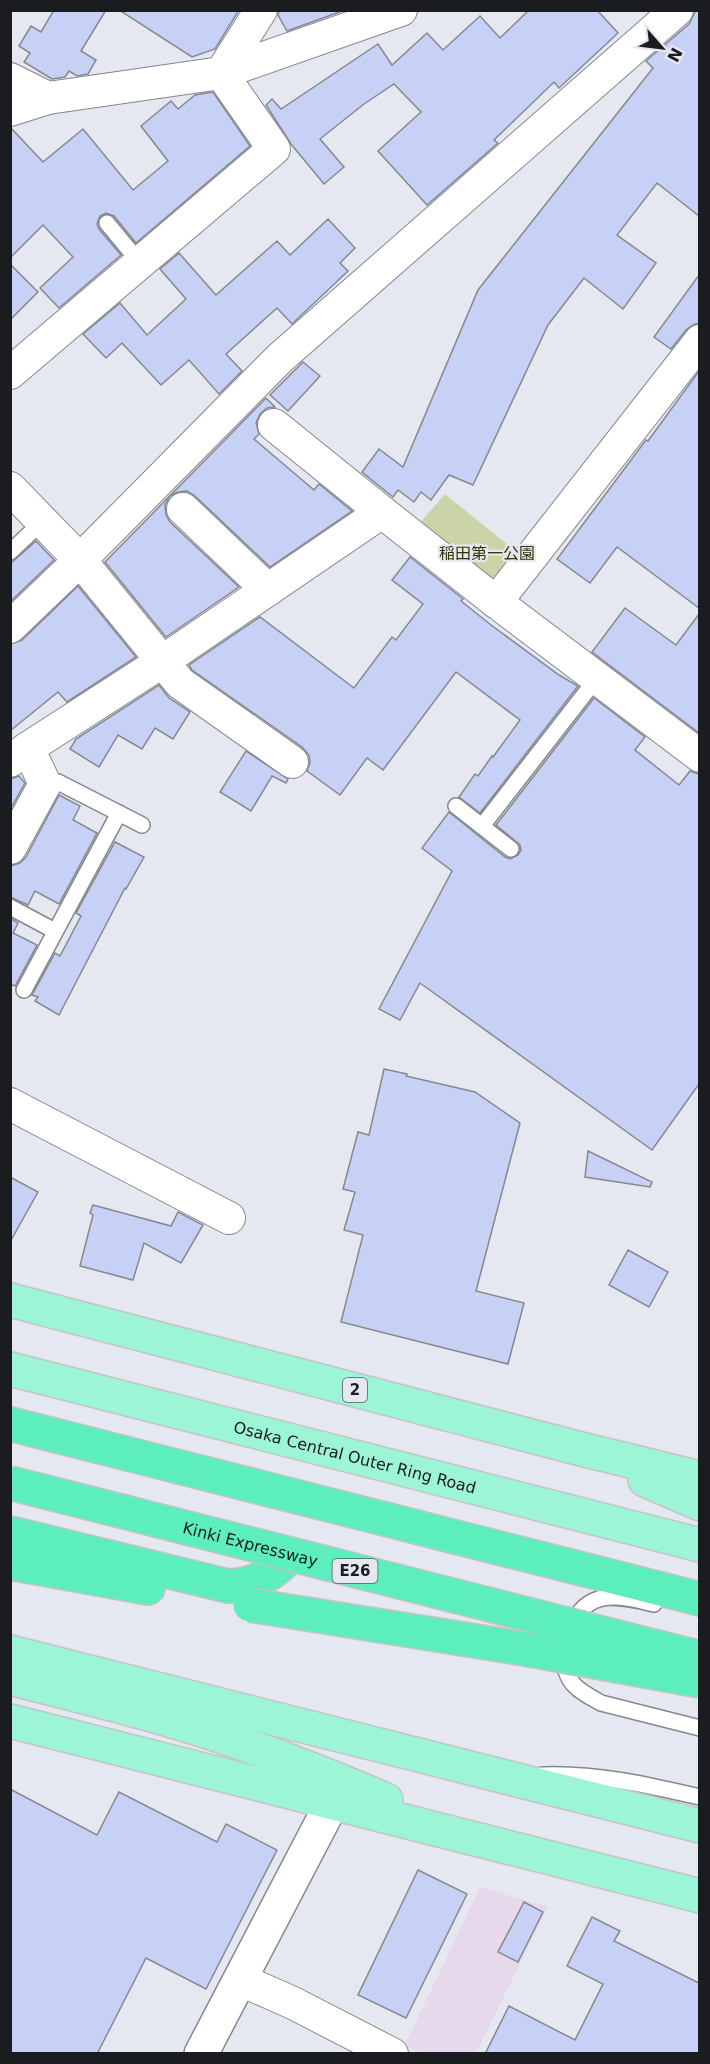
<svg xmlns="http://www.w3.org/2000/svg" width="710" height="2064" font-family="'DejaVu Sans','Noto Sans JP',sans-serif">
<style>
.industrial{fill:#e8d8eb}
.green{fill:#cad4a8}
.building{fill:#c6d1f5;stroke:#86888f;stroke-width:1.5}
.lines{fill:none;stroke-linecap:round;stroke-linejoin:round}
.lane-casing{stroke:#85878f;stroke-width:18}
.street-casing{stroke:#85878f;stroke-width:34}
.secondary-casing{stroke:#85878f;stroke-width:36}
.primary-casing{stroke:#c4c4c5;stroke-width:36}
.highway-casing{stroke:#c4c4c5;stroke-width:36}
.lane{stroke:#fff;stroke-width:15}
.street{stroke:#fff;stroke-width:32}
.secondary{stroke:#fff;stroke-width:33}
.primary{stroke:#9df5d7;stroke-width:33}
.highway{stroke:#5ceebd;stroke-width:33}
.highway-bridge-casing{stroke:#c4c4c5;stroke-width:36;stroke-linecap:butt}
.highway-bridge{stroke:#5ceebd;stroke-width:33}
.labels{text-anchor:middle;stroke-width:4.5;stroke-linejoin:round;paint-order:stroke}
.shield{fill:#e5e8f0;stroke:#58595e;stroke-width:1.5}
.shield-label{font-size:15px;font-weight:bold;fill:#1b1c1f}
.park-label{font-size:16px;fill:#2d3402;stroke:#e5e8f0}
.street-label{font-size:16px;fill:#1b1c1f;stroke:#e5e8f0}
</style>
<rect width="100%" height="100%" fill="#e5e8f0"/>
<polygon class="industrial" points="480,1887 548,1907 476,2053 421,2053 405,2045"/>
<polygon class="green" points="445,494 520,555 496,586 420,523"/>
<g class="building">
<polygon points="54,10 106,10 81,51 96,60 88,74 77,76 69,71 65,77 52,79 24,62 30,53 19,46 31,26 41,32"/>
<polygon points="119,10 239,10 215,49 192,57"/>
<polygon points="279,10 345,10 287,31 278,15"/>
<polygon points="529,10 597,10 618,33 559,88 554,82 494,140 498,143 427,205 378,151 421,112 394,84 364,104 320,139 344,167 324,184 291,144 266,105 272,99 281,109 378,44 392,65 427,33 443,50 480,16 500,38"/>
<polygon points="696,10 699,10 699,216 657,183 617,235 656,263 623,309 584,278 548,325 473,485 449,475 431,500 421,492 414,502 398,490 393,497 362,472 379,449 403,467 478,290 653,68 646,61 689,24"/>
<polygon points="213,92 250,146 136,243 114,216 106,213 100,216 97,224 99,229 121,255 59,308 40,288 73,257 43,225 10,258 10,127 43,162 83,129 133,190 168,161 141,126 171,101 178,109 195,95"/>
<polygon points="328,219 355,248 340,263 348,271 292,324 277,308 226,354 242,371 219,394 189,360 161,385 122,343 106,358 83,334 120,303 147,335 186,299 160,269 179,253 216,295 277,241 290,255"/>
<polygon points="10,264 38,292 10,320"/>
<polygon points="699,275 699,323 693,325 686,330 671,349 654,337"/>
<polygon points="303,362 320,376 288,411 270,395"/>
<polygon points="699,371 699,608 617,547 590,583 557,559 646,440 648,441"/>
<polygon points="266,398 275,407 267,408 260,414 256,423 259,434 254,439 314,490 319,484 352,511 270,567 195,496 187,491 178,492 170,496 165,505 166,515 170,522 239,587 166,637 105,562"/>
<polygon points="36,541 54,560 10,602 10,564"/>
<polygon points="410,557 463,599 461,601 491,625 559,675 578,686 480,813 459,797 475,774 478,776 492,756 493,757 520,720 456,672 383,770 367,758 340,795 307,771 310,763 309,755 302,747 192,670 189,665 260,617 354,688 392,637 396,640 423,604 392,580"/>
<polygon points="78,586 136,657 67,702 58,692 10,731 10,644 22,640"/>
<polygon points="625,608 676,645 699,614 699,733 592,652"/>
<polygon points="159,685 169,698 190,712 173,739 155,728 142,749 118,735 99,767 70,749 76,739"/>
<polygon points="594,698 645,737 635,750 679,785 690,771 699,774 699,1084 652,1150 420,983 400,1020 379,1009 452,871 422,848 449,812 505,857 510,859 518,855 521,850 520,845 496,825"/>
<polygon points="246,751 288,779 286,783 272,776 251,811 220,792"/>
<polygon points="19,776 25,783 10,810 10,779"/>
<polygon points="59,795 80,806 73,820 97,833 59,904 35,891 28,905 10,897 10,866 20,863 26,857"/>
<polygon points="115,842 144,857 126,889 125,888 59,1015 35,1001 38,997 32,995 55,953 60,956 81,916 76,913"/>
<polygon points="10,918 18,923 13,933 37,945 15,986 10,984"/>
<polygon points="384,1069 407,1074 406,1076 475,1092 520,1123 476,1291 524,1303 508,1364 341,1322 363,1235 344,1230 355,1192 343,1189 358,1132 369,1135"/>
<polygon points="588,1151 652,1182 650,1187 585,1177"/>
<polygon points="10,1177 38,1192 10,1242"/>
<polygon points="93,1205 171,1226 178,1212 203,1225 181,1263 144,1243 133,1280 80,1266 93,1215 90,1213"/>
<polygon points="628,1250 668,1272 649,1307 609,1285"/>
<polygon points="10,1789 97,1835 119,1792 217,1842 226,1824 277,1850 206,1989 146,1958 97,2054 10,2054"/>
<polygon points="418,1870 467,1894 406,2018 358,1995"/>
<polygon points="524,1902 543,1912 518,1962 498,1952"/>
<polygon points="592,1917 620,1931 614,1941 699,1983 699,2054 485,2054 509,2006 575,2040 603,1984 567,1966"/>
</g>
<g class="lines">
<g class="lane-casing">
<g id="lane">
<polyline points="107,223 140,263"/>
<polyline points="10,552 43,521"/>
<polyline points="45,784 58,782 142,825"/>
<polyline points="456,806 511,849"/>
<polyline points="482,826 597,678"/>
<polyline points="10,907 55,931"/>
<polyline points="24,990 119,813"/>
<path d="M 571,1628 C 586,1588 619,1595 654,1604"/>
<path d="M 564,1654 C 563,1683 579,1691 601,1703 L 700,1728"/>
<path d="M 543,1775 C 596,1773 648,1785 700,1797"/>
</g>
</g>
<g class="street-casing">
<g id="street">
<polyline points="10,79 48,98"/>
<polyline points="10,110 48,98 221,73 401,10"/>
<polyline points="10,373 274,149 221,73 261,10"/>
<polyline points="274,425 382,512"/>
<polyline points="10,488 80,560 180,683 292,762"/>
<polyline points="183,509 268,590"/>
<polyline points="496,602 700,341"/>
<polyline points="10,627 80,560 280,358 677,10"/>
<polyline points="10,761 28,748 163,661 382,512 496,602 700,756"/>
<polyline points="10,848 45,784 28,748"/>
<polyline points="10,1104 229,1218"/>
<polyline points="241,1980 293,2003 392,2054"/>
</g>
</g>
<g class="secondary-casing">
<polyline id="secondary" points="201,2054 332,1803"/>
</g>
<g class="primary-casing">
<g id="primary">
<polyline points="10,1300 581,1449 700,1478"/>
<path id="s1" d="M 10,1369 L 700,1545"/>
<polyline points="645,1480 700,1504"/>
<polyline points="10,1652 700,1826"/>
<path d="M 10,1678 C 67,1693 124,1706 179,1723 C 250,1744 318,1771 386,1800"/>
<polyline points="10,1721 700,1896"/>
</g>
</g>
<g class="highway-casing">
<g id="highway">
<polyline points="10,1424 700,1599"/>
<path d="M 10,1533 L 228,1586 C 252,1586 275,1574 290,1555"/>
<polyline points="10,1563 148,1588"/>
</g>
</g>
<use href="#lane" class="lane"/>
<use href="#street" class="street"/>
<use href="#secondary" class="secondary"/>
<use href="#primary" class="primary"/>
<use href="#highway" class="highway"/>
<g class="highway-bridge-casing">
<g id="highway-bridge">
<path id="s2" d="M 10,1483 L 700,1658"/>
<polyline points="250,1605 525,1649 700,1681"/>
</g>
</g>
<use href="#highway-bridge" class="highway-bridge"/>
</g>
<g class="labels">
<g class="shield">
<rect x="343" y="1378" width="24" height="24" rx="4.5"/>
<rect x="332.5" y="1559" width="45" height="24" rx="4.5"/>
</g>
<g class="shield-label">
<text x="355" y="1395">2</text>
<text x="355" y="1576">E26</text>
</g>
<g class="park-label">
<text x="487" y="559">稲田第一公園</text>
</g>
<g class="street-label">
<text dy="6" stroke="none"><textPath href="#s1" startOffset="356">Osaka Central Outer Ring Road</textPath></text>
<text dy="6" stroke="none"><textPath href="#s2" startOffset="248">Kinki Expressway</textPath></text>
</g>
</g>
<rect width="710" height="2064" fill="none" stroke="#1b1c1f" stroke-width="24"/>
<g transform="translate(662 48) rotate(118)" stroke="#e5e8f0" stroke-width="4.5" paint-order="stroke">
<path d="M0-4.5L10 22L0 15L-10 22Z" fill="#1b1c1f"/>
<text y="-9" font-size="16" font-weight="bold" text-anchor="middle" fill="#1b1c1f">N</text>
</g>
</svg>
